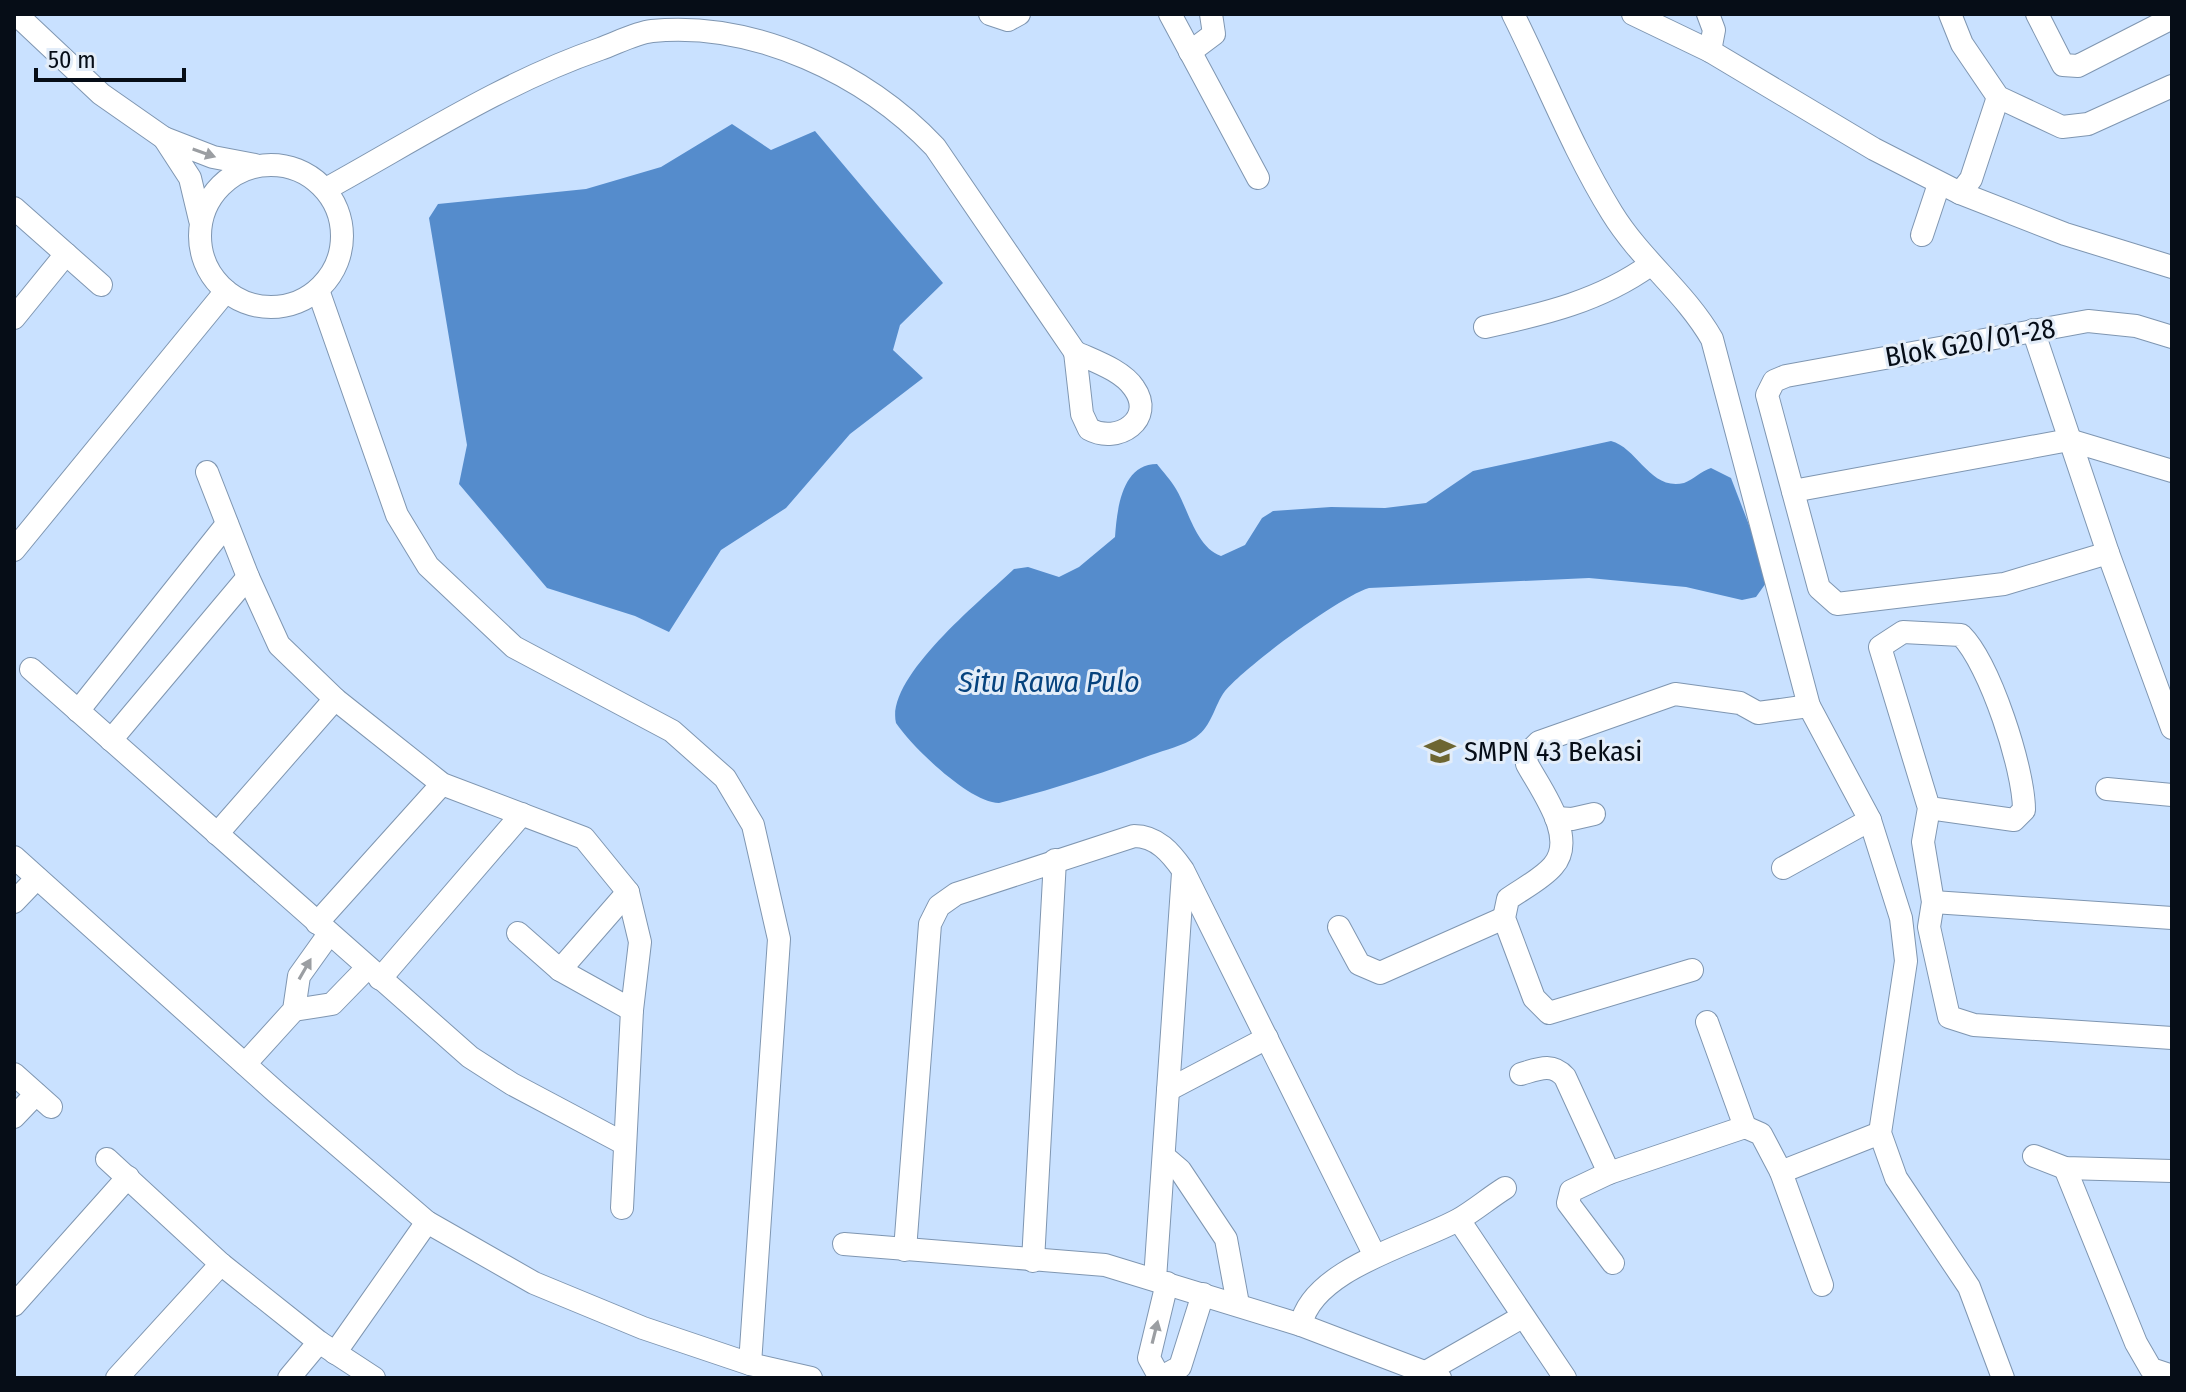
<svg xmlns="http://www.w3.org/2000/svg" width="2186" height="1392" font-family="'Fira Sans Condensed',sans-serif">
<style>
.water{fill:#558ccc}
.lines{fill:none;stroke-linecap:round;stroke-linejoin:round}
.street-casing{stroke:#7f96b1;stroke-width:24}
.street{stroke:#fff;stroke-width:22}
.oneway{fill:#9b9ea2}
.labels{text-anchor:middle;stroke-width:6;stroke-linejoin:round;paint-order:stroke}
.street-label{font-size:28px;fill:#060d17;stroke:#e3edf9}
.poi-label{font-size:28px;fill:#060d17;stroke:#e3edf9;text-anchor:start}
.water-label{font-size:30px;font-style:italic;fill:#06437e;stroke:#e3edf9}
</style>
<rect width="100%" height="100%" fill="#c9e1ff"/>
<g class="water">
<polygon points="732,124 771,150 815,131 943,283 900,325 893,350 923,378 850,434 786,508 721,550 669,632 635,616 547,588 459,484 467,445 429,218 438,204 586,189 661,167"/>
<path d="M 1611,441 C 1638,448 1650,491 1684,483 C 1693,480 1701,471 1711,468 L 1731,478 L 1764,564 L 1766,583 L 1756,597 L 1742,600 L 1686,587 L 1589,578 L 1369,588 C 1339,597 1246,666 1225,691 C 1214,706 1212,726 1196,737 C 1183,746 1165,750 1151,755 C 1100,774 1051,790 999,803 C 970,803 912,747 896,723 C 885,677 983,599 1014,569 L 1028,567 L 1059,577 L 1079,567 L 1115,537 C 1117,511 1121,464 1157,464 C 1163,472 1171,480 1176,489 C 1189,511 1196,547 1221,556 L 1245,545 L 1262,518 L 1273,511 L 1331,507 L 1385,508 L 1426,503 L 1473,471 Z"/>
</g>
<g class="lines">
<g class="street-casing">
<g id="street">
<polyline points="16,14 101,94 164,138"/>
<polyline points="990,14 1008,20 1019,14"/>
<polyline points="1170,14 1258,178"/>
<path d="M 1513,14 C 1546,80 1573,150 1612,213 C 1641,260 1685,292 1712,339 L 1809,706 L 1870,820 L 1901,918 L 1906,961 L 1880,1133 L 1896,1178 L 1969,1287 L 2003,1378"/>
<polyline points="1633,14 1710,51 1874,149 1960,193 2065,234 2172,267"/>
<polyline points="1708,14 1714,30 1710,51"/>
<polyline points="1950,14 1962,44 1998,97 2062,127 2088,124 2172,86"/>
<polyline points="2037,14 2063,65 2078,66 2172,18"/>
<polyline points="1190,52 1214,34 1211,14"/>
<circle cx="271" cy="236" r="71"/>
<path d="M 326,189 C 415,140 504,82 600,49 C 617,43 635,33 652,31 C 755,21 866,74 935,147 L 1075,352"/>
<polyline points="1960,193 1971,179 1998,97"/>
<polyline points="14,208 101,285"/>
<polyline points="200,220 190,178 164,138 213,157 255,165"/>
<polyline points="1922,235 1939,184"/>
<polyline points="14,318 66,254"/>
<path d="M 1485,327 C 1544,314 1600,301 1650,265"/>
<polyline points="2033,330 2108,553 2172,728"/>
<path d="M 1075,352 C 1094,361 1122,370 1134,388 C 1156,419 1118,445 1089,429 L 1082,414 Z"/>
<polyline points="207,472 248,577 279,645 335,699 442,784 584,838 628,892 640,942 632,1010 622,1208"/>
<polyline points="1793,491 2069,440 2172,471"/>
<polyline points="14,550 226,291"/>
<polyline points="2108,553 2004,584 1837,604 1819,588 1767,395 1774,381 1786,376 2088,321 2136,326 2172,337"/>
<polyline points="31,669 470,1057 512,1084 625,1144"/>
<polyline points="78,711 227,524"/>
<polyline points="111,740 248,577"/>
<polyline points="2107,789 2172,795"/>
<path d="M 1929,808 L 2014,820 L 2024,810 C 2024,769 1990,664 1961,635 L 1903,632 L 1880,647 L 1929,808 L 1923,842 L 1933,902 L 1929,927 L 1949,1017 L 1974,1025 L 2172,1038"/>
<polyline points="1556,818 1572,819 1594,814"/>
<polyline points="217,834 335,699"/>
<polyline points="14,857 277,1093 427,1222 534,1283 643,1328 750,1364 779,939 753,825 725,778 672,731 514,647 428,566 397,515 318,290"/>
<polyline points="1783,868 1870,820"/>
<polyline points="14,902 37,878"/>
<polyline points="1933,902 2172,918"/>
<polyline points="317,923 442,784"/>
<polyline points="1339,927 1359,964 1380,973 1504,918"/>
<polyline points="518,933 560,970 632,1010"/>
<polyline points="560,970 628,892"/>
<path d="M 1692,970 L 1549,1013 L 1534,998 L 1504,918 L 1508,899 C 1522,889 1542,879 1553,866 C 1578,838 1541,790 1527,764 L 1526,755 L 1539,742 L 1675,694 L 1740,703 L 1758,713 L 1809,706"/>
<polyline points="380,979 522,814"/>
<polyline points="294,1010 332,1004 367,968"/>
<polyline points="1707,1022 1745,1127"/>
<polyline points="245,1064 294,1010 299,976 329,934"/>
<polyline points="14,1074 51,1107"/>
<path d="M 1521,1074 C 1538,1069 1552,1062 1565,1077 L 1609,1173"/>
<polyline points="1168,1090 1267,1038"/>
<polyline points="14,1117 36,1094"/>
<polyline points="2034,1156 2065,1168 2172,1171"/>
<polyline points="1166,1158 1180,1170 1226,1239 1238,1304"/>
<polyline points="107,1159 221,1264 319,1342 374,1378"/>
<polyline points="2065,1168 2136,1343 2151,1369 2172,1376"/>
<polyline points="1781,1172 1822,1285"/>
<polyline points="1459,1220 1565,1378"/>
<polyline points="844,1244 1105,1265 1301,1325 1440,1378"/>
<path d="M 905,1250 L 930,924 L 939,906 L 956,894 L 1134,836 C 1157,836 1171,853 1183,870 L 1375,1256"/>
<polyline points="1033,1261 1055,860"/>
<polyline points="1613,1263 1568,1203 1571,1191 1609,1173 1745,1127 1761,1134 1781,1172 1880,1133"/>
<polyline points="1155,1279 1183,873"/>
<polyline points="14,1305 128,1177"/>
<path d="M 1301,1325 C 1312,1269 1414,1244 1458,1220 C 1474,1211 1489,1198 1505,1188"/>
<polyline points="335,1353 427,1222"/>
<polyline points="750,1364 811,1378"/>
<polyline points="1426,1372 1522,1317"/>
<polyline points="117,1378 221,1264"/>
<polyline points="289,1378 319,1342"/>
<polyline points="1160,1378 1149,1358 1167,1283"/>
<polyline points="1160,1378 1180,1367 1203,1294"/>
</g>
</g>
<use href="#street" class="street"/>
</g>
<defs><path id="oneway-solid" d="M-6-.8H1V-3.2L6.5 0L1 3.2V.8H-6Z" transform="scale(2)"/></defs>
<g class="oneway">
<use href="#oneway-solid" transform="translate(204 153) rotate(19)"/>
<use href="#oneway-solid" transform="translate(305 969) rotate(-60)"/>
<use href="#oneway-solid" transform="translate(1155 1332) rotate(-76)"/>
</g>
<defs>
<g id="school-bare" transform="scale(2.4)"><path d="M0-5L7-2L0 1L-7-2ZM-4 1L0 2.5L4 1V4Q0 6-4 4Z" fill="#6d6632" stroke="#e3edf9" stroke-width="2.5" paint-order="stroke"/></g>
</defs>
<g fill-rule="evenodd">
<use href="#school-bare" x="1440" y="751"/>
</g>
<g class="labels">
<g class="street-label">
<text transform="translate(1970 342) rotate(-10)" y="10">Blok G20/01-28</text>
</g>
<g class="poi-label">
<text x="1464" y="761">SMPN 43 Bekasi</text>
</g>
<g class="water-label">
<text x="1049" y="692">Situ Rawa Pulo</text>
</g>
</g>
<rect width="2186" height="1392" fill="none" stroke="#060d17" stroke-width="32"/>
<path d="M36 68v12h148v-12" fill="none" stroke="#060d17" stroke-width="4"/>
<text x="48" y="68" font-size="24" fill="#060d17" stroke="#e3edf9" stroke-width="6" paint-order="stroke">50 m</text>
</svg>
